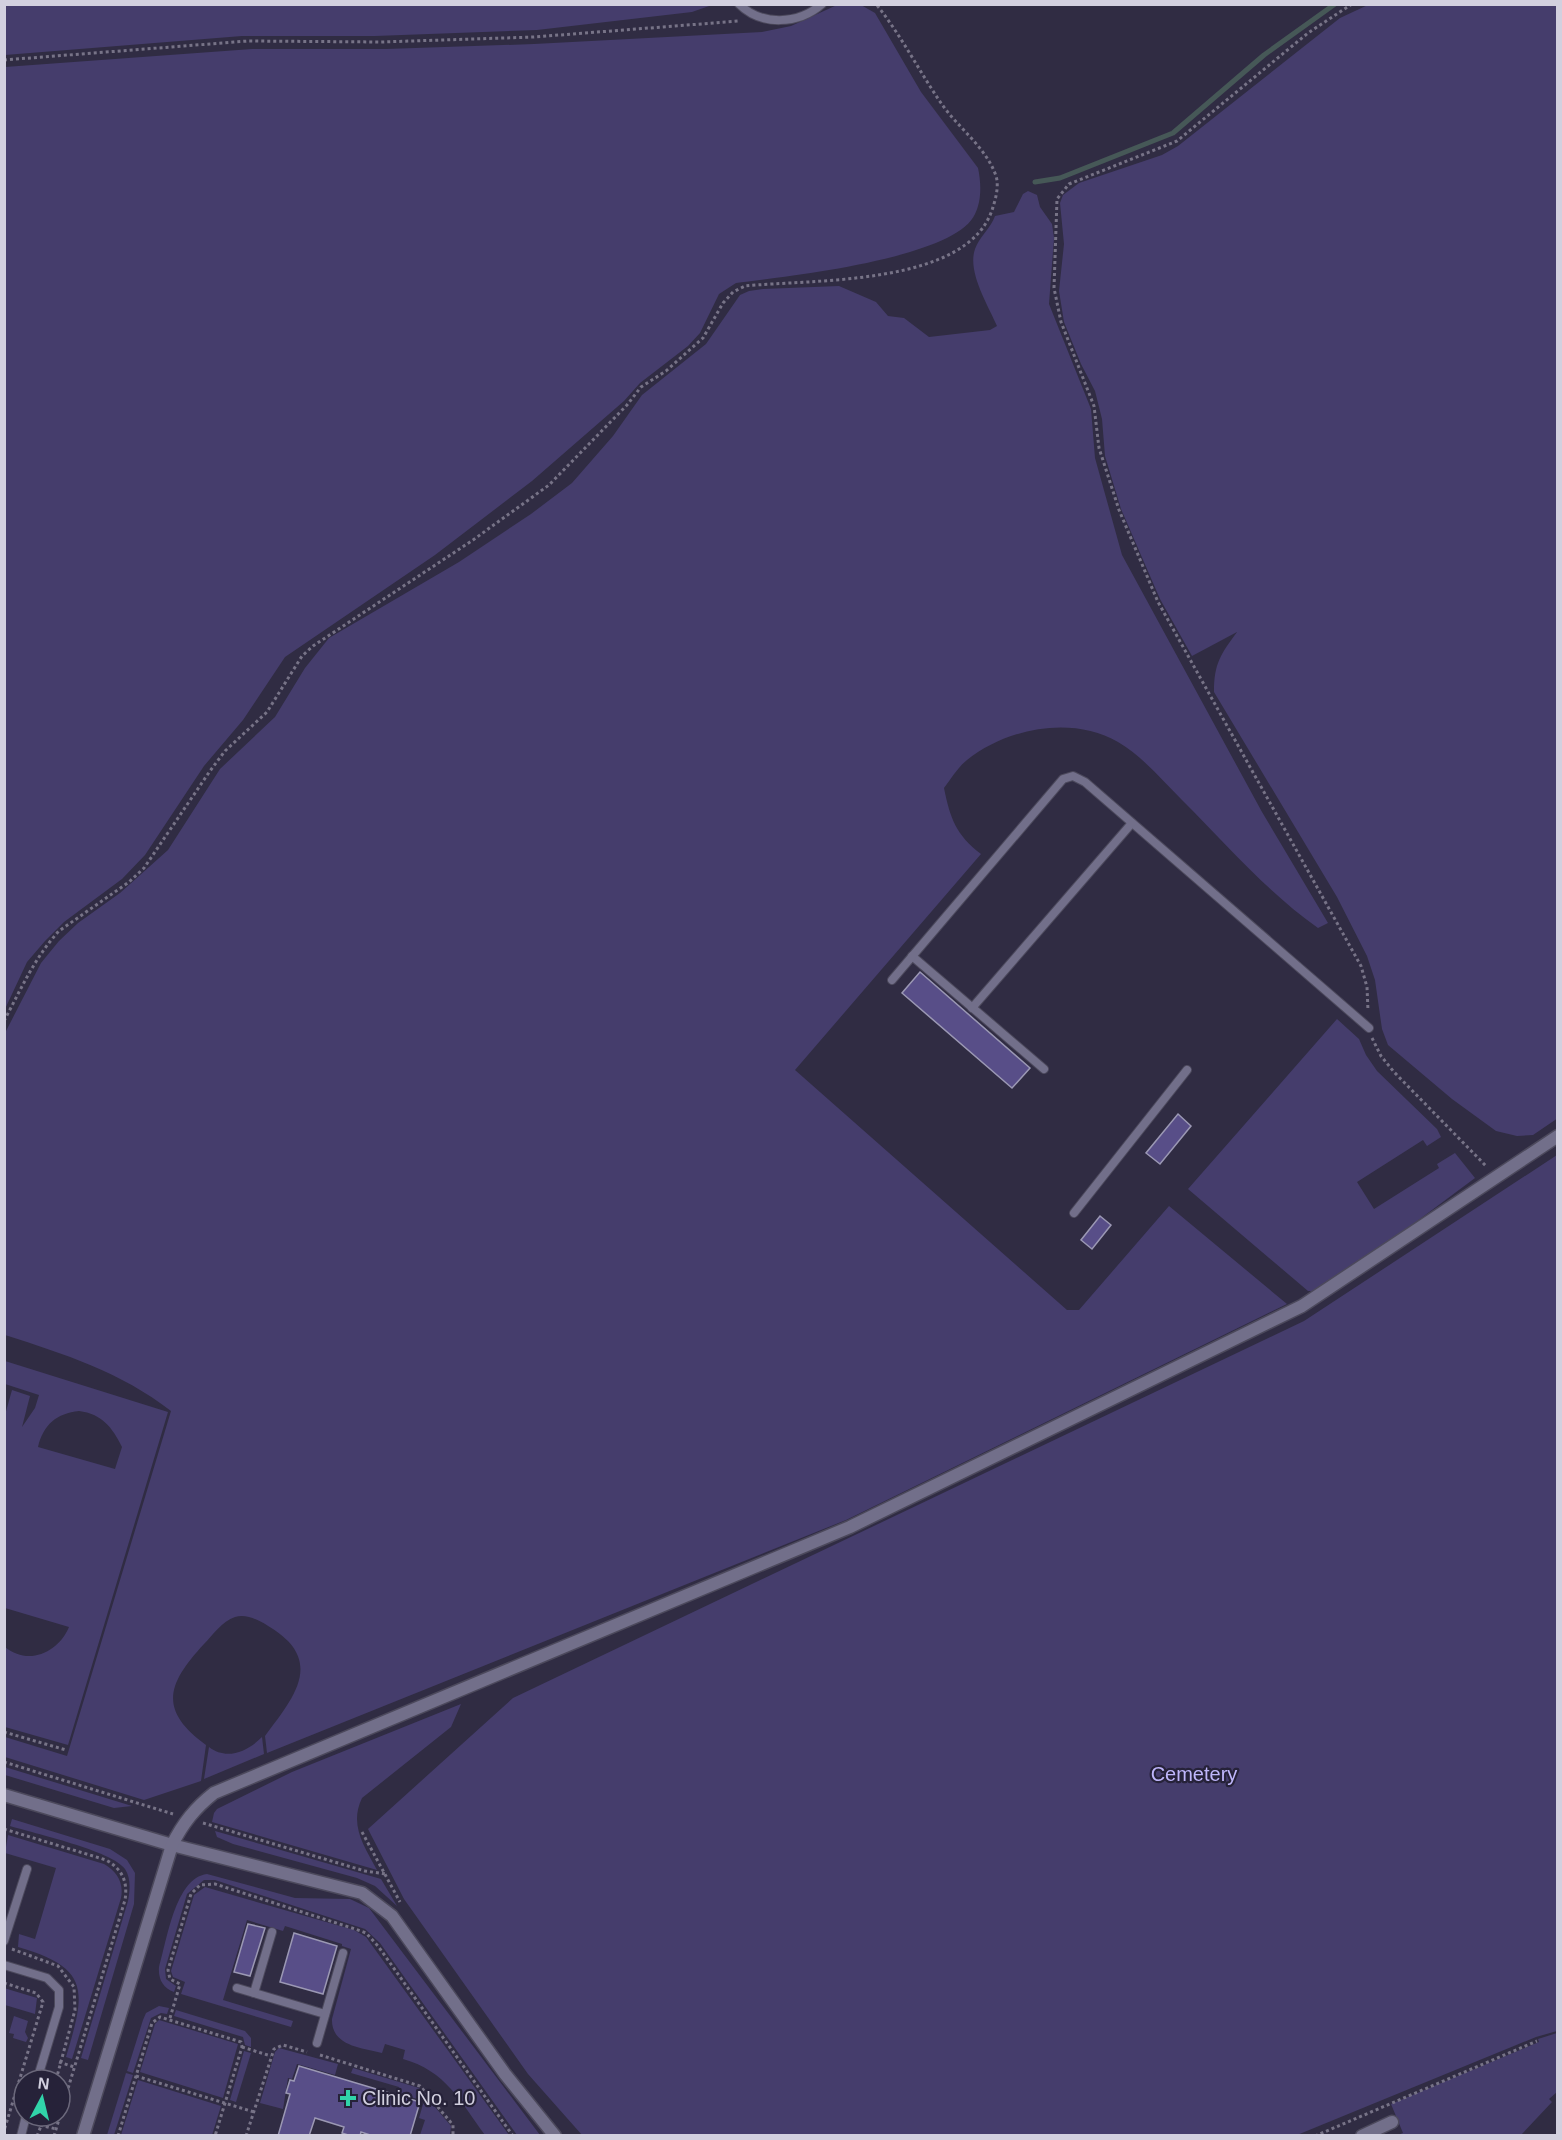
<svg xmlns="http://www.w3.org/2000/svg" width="1562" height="2140" font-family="Arial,sans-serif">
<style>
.green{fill:#453d6c;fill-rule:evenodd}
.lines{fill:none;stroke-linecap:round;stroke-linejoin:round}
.stream{stroke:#465857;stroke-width:5}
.building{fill:#584e88;stroke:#9b98b4;stroke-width:1.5}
.lane-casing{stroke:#4c495c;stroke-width:10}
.street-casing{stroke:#4c495c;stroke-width:15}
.path{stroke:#777387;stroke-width:3;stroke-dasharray:3 3;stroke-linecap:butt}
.lane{stroke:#726f8a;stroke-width:8}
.street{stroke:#726f8a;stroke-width:12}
.poi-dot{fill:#31d4a9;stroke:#262239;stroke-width:2}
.labels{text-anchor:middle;stroke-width:4.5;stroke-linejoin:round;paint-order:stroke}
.park-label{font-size:20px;fill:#bfb6fb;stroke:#262239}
.poi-label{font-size:20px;fill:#d2d0df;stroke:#262239;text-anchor:start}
</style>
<rect width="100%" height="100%" fill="#302c43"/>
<g class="green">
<path d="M 1370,4 L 1557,5 L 1558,1118 L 1533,1135 L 1517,1136 L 1496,1131 L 1452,1099 L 1388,1045 L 1382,1029 L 1375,980 L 1367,956 L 1337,897 L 1214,692 C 1214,663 1221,654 1237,632 L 1192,656 L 1160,599 L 1121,509 L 1105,456 L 1102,419 L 1095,391 L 1081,364 L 1064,322 L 1059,291 L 1064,244 L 1060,203 L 1063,195 L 1079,183 L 1162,155 L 1178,146 L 1340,18 Z"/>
<polygon points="4,5 5,4 712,5 692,12 537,30 375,36 242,36 5,55"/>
<path d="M 837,5 L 861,5 L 875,13 L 921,92 L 978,168 C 981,182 982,200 975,214 C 955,259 783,277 736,283 L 719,294 L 700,333 L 688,346 L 640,383 L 624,401 L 532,481 L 435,555 L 285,657 L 243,720 L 204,766 L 145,855 L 122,879 L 64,922 L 45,941 L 27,962 L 5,1009 L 5,67 L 252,49 L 386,49 L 534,44 L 762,32 L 791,26 Z"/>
<path d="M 1028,191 L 1037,195 L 1040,207 L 1052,224 L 1054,238 L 1049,304 L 1091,409 L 1095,458 L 1122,555 L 1262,812 L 1328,923 L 1318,928 C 1267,892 1226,844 1182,800 C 1162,780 1142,756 1118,742 C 1072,715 1007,728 967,760 C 958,767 951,779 944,788 C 950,818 956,835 981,854 L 795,1070 L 1067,1310 L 1079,1310 L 1169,1206 L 1287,1304 L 846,1520 L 267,1753 L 265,1736 C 292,1699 325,1663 273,1629 C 262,1622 248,1613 235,1617 C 222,1621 213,1635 204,1644 C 167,1684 158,1710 206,1745 L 201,1781 L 144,1800 L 5,1757 L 5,1737 L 67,1756 L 171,1411 C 121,1372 64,1354 5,1335 L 5,1033 L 41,963 L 59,941 L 78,923 L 120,893 L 168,850 L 220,769 L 275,717 L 305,668 L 329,638 L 459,562 L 531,514 L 572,483 L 613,436 L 642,395 L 706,344 L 740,295 L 749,291 L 763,289 L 839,286 L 876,302 L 888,316 L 904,318 L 929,337 L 990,330 L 997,326 C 988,305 967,272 975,249 C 979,237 991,228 995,216 L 1014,212 L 1023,194 Z"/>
<polygon points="1337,1019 1359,1039 1366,1055 1377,1071 1437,1129 1441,1137 1427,1146 1423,1140 1357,1182 1374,1209 1439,1168 1437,1164 1455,1153 1475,1178 1385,1245 1314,1291 1308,1291 1188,1189"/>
<polygon points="1557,1155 1557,2031 1536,2037 1297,2135 582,2135 528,2074 404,1899 368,1829 513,1698 1304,1321"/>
<path d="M 5,1361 L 168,1412 L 68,1745 L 5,1727 L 5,1647 C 28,1666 58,1653 69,1627 L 5,1608 L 5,1415 L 12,1390 L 30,1396 L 22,1427 L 35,1408 L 39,1395 L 5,1384 ZM 79,1411 C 102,1414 112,1427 122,1447 L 115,1469 L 38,1447 C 43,1425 57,1413 79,1411 Z"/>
<path d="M 461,1704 L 451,1727 L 362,1798 C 349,1825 364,1846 377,1870 L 212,1822 L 214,1813 L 217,1809 L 292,1772 Z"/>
<path d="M 262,1737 L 264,1754 L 204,1779 L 209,1747 C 227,1761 248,1751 262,1737 Z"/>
<polygon points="5,1767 132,1806 114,1808 5,1775"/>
<path d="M 12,1819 L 110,1849 L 127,1860 L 135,1873 L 134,1904 L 88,2060 L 81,2058 L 128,1901 C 130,1890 131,1878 125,1869 C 113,1851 33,1833 10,1826 Z"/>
<polygon points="215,1831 381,1879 397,1906 375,1886 357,1878 233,1844 217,1837"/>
<path d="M 8,1835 L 104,1864 C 117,1872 124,1882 121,1898 L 72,2059 L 66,2057 C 85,1993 92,1968 18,1947 L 19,1934 L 35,1939 L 56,1868 L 5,1853 Z"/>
<path d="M 207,1874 L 295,1898 L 350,1899 L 369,1908 L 540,2135 L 517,2135 L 380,1943 L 365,1929 L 215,1880 L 204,1880 L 187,1894 L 165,1969 L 166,1979 L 176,1986 L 174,1992 C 163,1988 158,1979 159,1967 C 167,1941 175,1878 207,1874 Z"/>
<path d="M 205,1887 L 354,1930 L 366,1937 L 509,2135 L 485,2135 C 460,2101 446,2071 403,2059 L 405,2050 L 385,2044 L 382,2053 C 362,2048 331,2046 332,2019 L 351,1949 L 342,1946 L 342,1944 L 285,1926 L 283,1931 L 247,1920 L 223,2000 L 293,2021 L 291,2027 L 181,1994 L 185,1982 L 173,1977 L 171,1971 L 194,1895 Z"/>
<polygon points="4,1988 37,1998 35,2014 5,2005"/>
<polygon points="159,2006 169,2008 167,2014 161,2013 151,2018 133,2073 127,2071 143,2020 146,2013"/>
<polygon points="176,2010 245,2031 251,2038 251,2047 245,2045 243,2037 174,2016"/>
<polygon points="14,2016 28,2021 25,2032 28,2038 26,2042 13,2038 14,2034 9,2033"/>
<polygon points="159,2020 238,2044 223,2098 140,2072 155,2024"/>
<polygon points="1557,2033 1557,2092 1549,2099 1552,2102 1521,2135 1398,2135 1403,2133 1391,2104 1539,2042 1538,2039"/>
<polygon points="279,2048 338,2064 335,2075 297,2064 292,2079 288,2078 283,2109 260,2103 275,2052"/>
<polygon points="244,2051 251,2053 236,2102 230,2100"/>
<polygon points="353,2068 419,2088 451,2126 450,2135 420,2135 425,2120 419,2118 424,2101 397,2093 399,2087 351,2073"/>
<polygon points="126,2073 133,2075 114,2135 107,2135"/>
<polygon points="138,2080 221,2106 212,2135 121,2135"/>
</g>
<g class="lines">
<polyline class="stream" points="1035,182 1060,178 1173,133 1264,55 1335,4"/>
</g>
<g class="building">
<polygon points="920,972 1030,1068 1012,1088 902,993"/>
<polygon points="1178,1114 1191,1126 1160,1164 1146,1153"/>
<polygon points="1100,1216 1111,1225 1092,1249 1081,1240"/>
<polygon points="248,1924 265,1928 250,1976 234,1972"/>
<polygon points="294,1933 337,1946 323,1994 280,1982"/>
<polygon points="299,2066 420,2102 410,2136 373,2136 361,2132 360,2136 351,2136 342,2133 344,2127 315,2118 309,2136 278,2136 290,2094 286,2093 290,2080 294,2081"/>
</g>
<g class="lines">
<g class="lane-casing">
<g id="lane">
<path d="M 739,4 C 761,26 798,25 822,4"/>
<polyline points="912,956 1044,1069"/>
<polyline points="892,980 1063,779 1073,776 1085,782 1369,1028"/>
<polyline points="972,1008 1132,823"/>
<polyline points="1074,1213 1187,1070"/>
<polyline points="4,1941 27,1869"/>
<polyline points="4,1965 47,1978 59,1990 59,2007 37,2080"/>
<polyline points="237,1988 325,2014"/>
<polyline points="254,1993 272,1932"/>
<polyline points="317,2043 343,1953"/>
<polyline points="21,2136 26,2116"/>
</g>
</g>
<g class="street-casing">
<g id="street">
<polyline points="4,1795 172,1845 362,1893 392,1916 505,2074 555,2136"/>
<path d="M 83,2136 L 172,1845 C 183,1823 195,1808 214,1793 L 850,1527 L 1302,1306 L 1558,1136"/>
<polyline points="1362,2136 1392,2122"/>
</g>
</g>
<g class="path">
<polyline points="1352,4 1308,33 1177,141 1069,184 1057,199 1054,288 1061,322 1094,406 1099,448 1119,510 1158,602 1361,966 1367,987 1368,1011"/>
<polyline points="4,60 248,41 381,42 534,37 739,21"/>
<path d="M 4,1021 C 21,989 35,957 59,931 L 129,882 L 144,868 L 210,771 L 225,751 L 267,712 L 302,656 L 313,646 L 473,540 L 549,485 L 627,405 L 641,387 L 666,371 L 703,338 L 723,303 L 733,292 L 745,286 C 811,279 970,287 993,207 C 996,198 999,185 996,176 C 986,147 958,128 941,103 C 919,71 901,35 876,4"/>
<polyline points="1372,1038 1381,1056 1394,1072 1487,1167"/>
<polyline points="4,1732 66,1750"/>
<polyline points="4,1762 173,1814"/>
<polyline points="203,1823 365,1871 386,1874"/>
<path d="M 4,1829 L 106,1860 C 122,1869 128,1881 125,1900 L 60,2115"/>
<polyline points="362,1832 400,1902"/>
<polyline points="12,1949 58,1966 74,1987 75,2010 56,2080"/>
<polyline points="4,1983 36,1993 43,2002 4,2131"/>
<polyline points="170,2018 180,1984 170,1979 168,1970 191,1894 200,1885 215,1884 355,1929 366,1933 378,1946 513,2136"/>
<polyline points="242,2047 271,2056"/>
<polyline points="320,2055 420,2086 453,2125 453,2136"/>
<polyline points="59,2062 74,2067"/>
<polyline points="136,2076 254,2112"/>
<polyline points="40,2125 56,2129"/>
<polyline points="37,2136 45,2116"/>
<polyline points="54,2136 60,2116"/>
<polyline points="118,2136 152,2023 160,2017 241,2042 242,2047 215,2136"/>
<polyline points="246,2136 274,2049 283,2045 307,2052"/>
<polyline points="1315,2136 1537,2041"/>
</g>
<use href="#lane" class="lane"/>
<use href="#street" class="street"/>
</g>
<path class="poi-dot" d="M345 2089h6v6h6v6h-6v6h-6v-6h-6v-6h6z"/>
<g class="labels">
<g class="park-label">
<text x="1194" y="1781">Cemetery</text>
</g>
<g class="poi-label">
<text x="362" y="2105">Clinic No. 10</text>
</g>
</g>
<rect width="1562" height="2140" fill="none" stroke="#d2d0df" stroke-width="12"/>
<g transform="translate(42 2098) rotate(7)"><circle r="28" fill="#262239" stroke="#6b687b" stroke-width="1.5"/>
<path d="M0-4.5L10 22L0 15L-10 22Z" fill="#31d4a9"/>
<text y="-9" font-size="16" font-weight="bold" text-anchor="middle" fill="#d2d0df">N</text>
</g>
</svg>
